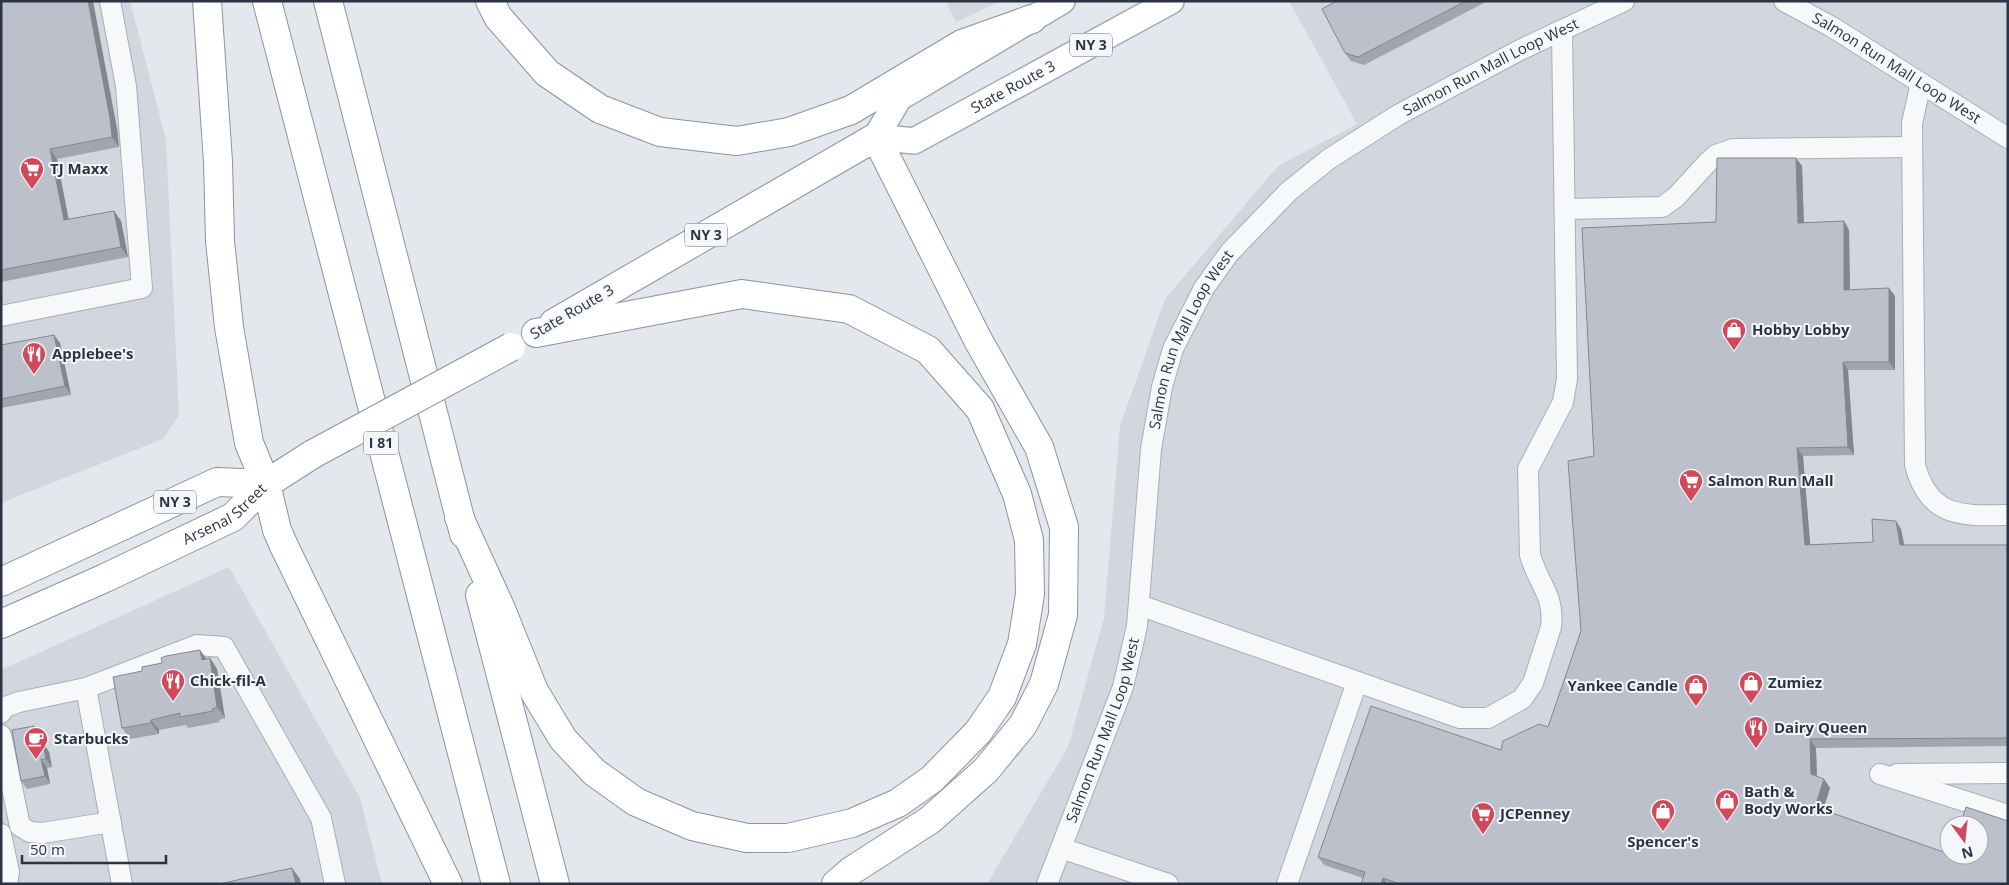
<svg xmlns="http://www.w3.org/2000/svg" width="2009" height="885" font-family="'Open Sans',sans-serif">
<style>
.built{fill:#d2d6de;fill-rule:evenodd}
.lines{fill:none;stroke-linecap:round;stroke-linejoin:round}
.minor-casing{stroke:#a9aeb7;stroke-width:22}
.major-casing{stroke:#a3abb8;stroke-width:28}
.highway-casing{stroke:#8b94a3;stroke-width:30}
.minor{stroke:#f7f8fa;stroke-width:20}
.major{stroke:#fff;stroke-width:25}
.highway{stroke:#fff;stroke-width:28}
.highway-bridge-casing{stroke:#8b94a3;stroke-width:30;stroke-linecap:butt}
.highway-bridge{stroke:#fff;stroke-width:28}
.wall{fill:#a1a5ae}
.shaded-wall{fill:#83868d}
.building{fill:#bbc0ca;stroke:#83868d}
.labels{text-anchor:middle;stroke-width:4;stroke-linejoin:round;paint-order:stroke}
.shield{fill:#f4f6f9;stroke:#676e7b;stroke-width:1}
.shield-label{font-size:14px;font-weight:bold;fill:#2b3445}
.street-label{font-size:15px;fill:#2b3445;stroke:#f4f6f9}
.poi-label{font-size:15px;font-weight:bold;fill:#2b3445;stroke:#f4f6f9;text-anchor:start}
</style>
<rect width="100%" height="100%" fill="#e4e7ec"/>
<g class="built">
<polygon points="1,1 130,1 166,140 179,415 163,439 1,503"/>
<polygon points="946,1 1001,1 956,22"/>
<path d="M 1289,1 L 2008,1 L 2008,884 L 987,884 L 1068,747 L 1104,618 L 1120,426 L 1165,299 L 1278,166 L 1357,124 ZM 1949,825 L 1979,825 L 1979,855 L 1949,855 Z"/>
<polygon points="229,567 360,798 382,884 1,884 1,670"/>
</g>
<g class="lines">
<g class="minor-casing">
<g id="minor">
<path id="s1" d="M 1784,1 L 1832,27 L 2008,138"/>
<path d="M 1921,83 L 1912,123 L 1915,465 C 1929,518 1962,516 2008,515"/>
<polyline points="1565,209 1662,207 1676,197 1708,162 1716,155 1733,149 1912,147"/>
<polyline points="1,316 142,288 126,86 110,1"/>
<path d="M 1139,605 L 1460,718 L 1488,718 L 1522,699 L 1533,683 L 1551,627 C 1555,595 1538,584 1530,555 L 1528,469 L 1563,402 L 1567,379 L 1562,30"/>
<polyline points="1,713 5,707 19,702 86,688"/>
<polyline points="1,735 20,826 30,832 42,833 111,822"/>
<polyline points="1880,774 2008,815"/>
<polyline points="1897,774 2008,773"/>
<polyline points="1,834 9,872 7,884"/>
<polyline points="1061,848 1168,884"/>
<polyline points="122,884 86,688 197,645 224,647 321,818 335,884"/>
<path id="s2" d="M 1047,884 L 1123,687 L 1137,626 L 1151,449 L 1162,387 L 1173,349 L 1204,288 L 1230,252 L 1289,191 L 1329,159 L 1398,115 L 1520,50 L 1624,1"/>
<polyline points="1287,884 1357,682"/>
</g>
</g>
<g class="major-casing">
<g id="major">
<path id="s3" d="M 1062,1 L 899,98 L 876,137 L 914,141 L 1171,1"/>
</g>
</g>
<g class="highway-casing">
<g id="highway">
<polyline points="207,1 218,162 220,241 229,327 249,443 266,484 277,530 284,546 448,884"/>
<polyline points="267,1 496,884"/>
<polyline points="328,1 464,534"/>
<polyline points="490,1 498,17 547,73 600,109 660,132 737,141 789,132 851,110 962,44 1032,19"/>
<polyline points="554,323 876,137 978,340 1039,447 1064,527 1063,615 1044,684 1023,725 986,770 930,820 851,871 836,884"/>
<polyline points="459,517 501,609 534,691 563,739 594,772 636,802 692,826 747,838 788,838 852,823 898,803 932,779 978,732 1002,697 1022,644 1030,594 1029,540 1017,494 980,409 928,350 849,309 742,294 536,333"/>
<polyline points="1,582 217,482 266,484"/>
<polyline points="480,595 555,884"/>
<path id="s4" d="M 1,624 L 105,578 L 233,517 L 266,484 L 313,454"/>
</g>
</g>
<use href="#minor" class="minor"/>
<use href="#major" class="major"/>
<use href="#highway" class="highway"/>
<g class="highway-bridge-casing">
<polyline id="highway-bridge" points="313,454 511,347"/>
</g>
<use href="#highway-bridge" class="highway-bridge"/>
</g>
<g class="wall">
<polygon points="1,1 117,128 119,147 57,159 68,220 114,211 121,221 128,257 1,282"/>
<polygon points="1337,1 1485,1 1484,3 1364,65 1351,61 1345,53"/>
<polygon points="1796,158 1802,166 1804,223 1844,221 1849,230 1850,290 1895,296 1895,370 1848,370 1854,455 1803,456 1810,545 1873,542 1901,529 1904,545 2007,545 2008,546 2008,746 1816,748 1817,776 1830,788 1823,810 2008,884 1361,884 1363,878 1324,865 1318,857 1501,750 1548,727 1581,631 1594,456 1716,222"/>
<polygon points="60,343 71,395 1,408 1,345"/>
<polygon points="210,658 217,669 225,718 219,720 220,722 188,728 186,725 159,730 159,734 130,739 122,728 142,671"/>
<polygon points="40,734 41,744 43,743 49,752 52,767 47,768 50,784 27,789 21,781"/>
</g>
<g class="shaded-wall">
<polygon points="88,1 93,1 117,128 119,147 112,137"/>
<polygon points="50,149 57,159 71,231 64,220"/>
<polygon points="1796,158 1802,166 1804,232 1798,223"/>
<polygon points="114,211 121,221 128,257 121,247"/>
<polygon points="1844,221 1849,230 1850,298 1844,290"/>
<polygon points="1889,288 1895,296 1895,370 1889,362"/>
<polygon points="54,335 60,343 71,395 65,386"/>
<polygon points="1843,362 1848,370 1854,455 1848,447"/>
<polygon points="1797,448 1803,456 1811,554 1805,545"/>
<polygon points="1896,521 1901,529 1906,554 1900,545"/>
<polygon points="200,650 208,661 202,660"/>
<polygon points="210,658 217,669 225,718 217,707"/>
<polygon points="151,720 159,730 159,734 151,723"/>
<polygon points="34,726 40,734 43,753 37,744"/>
<polygon points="1810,739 1816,748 1817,782 1811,774"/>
<polygon points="43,743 49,752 52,767 46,759"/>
<polygon points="41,759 47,768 50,784 45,776"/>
<polygon points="1824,779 1830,788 1821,816 1815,807"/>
<polygon points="292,868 300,879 301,884 296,884"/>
<polygon points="1383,878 1387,884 1381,884"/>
</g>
<g class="building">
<polygon points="1,1 88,1 110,118 112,137 50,149 64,220 114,211 121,247 1,270"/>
<polygon points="1337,1 1466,1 1358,57 1345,53 1322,9"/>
<polygon points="1717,158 1796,158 1798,223 1844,221 1844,290 1889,288 1889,362 1843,362 1848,447 1797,448 1805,545 1873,542 1872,519 1896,521 1900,545 2007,545 2008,575 2008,738 1810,739 1811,774 1824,779 1815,807 1952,855 1979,855 1979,825 1960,825 1966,807 2008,821 2008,884 1400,884 1383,878 1381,884 1361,884 1365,872 1318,857 1371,706 1501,750 1503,741 1539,724 1548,727 1581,631 1568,461 1594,456 1582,228 1716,222"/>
<polygon points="54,335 65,386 1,399 1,345"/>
<polygon points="200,650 202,660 210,658 217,707 212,709 213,711 180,717 180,713 151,720 151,723 122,728 113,677 142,671 142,667 162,663 161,658 166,656"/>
<polygon points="34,726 37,744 43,743 46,759 41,759 45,776 21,781 12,730"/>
<polygon points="292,868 296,884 219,884"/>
</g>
<defs>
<g id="supermarket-pin" transform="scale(1.25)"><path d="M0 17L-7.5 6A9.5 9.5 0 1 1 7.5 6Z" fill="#d1495b" stroke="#f4f6f9"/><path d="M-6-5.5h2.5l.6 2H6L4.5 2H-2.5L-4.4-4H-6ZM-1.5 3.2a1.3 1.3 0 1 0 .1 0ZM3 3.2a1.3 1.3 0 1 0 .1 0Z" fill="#fff"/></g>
<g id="shop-pin" transform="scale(1.25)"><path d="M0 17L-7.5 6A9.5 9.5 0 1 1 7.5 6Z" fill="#d1495b" stroke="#f4f6f9"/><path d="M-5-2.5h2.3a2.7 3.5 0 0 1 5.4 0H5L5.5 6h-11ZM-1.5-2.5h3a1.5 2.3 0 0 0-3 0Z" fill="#fff"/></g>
<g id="restaurant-pin" transform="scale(1.25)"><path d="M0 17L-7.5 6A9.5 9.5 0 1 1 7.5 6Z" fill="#d1495b" stroke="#f4f6f9"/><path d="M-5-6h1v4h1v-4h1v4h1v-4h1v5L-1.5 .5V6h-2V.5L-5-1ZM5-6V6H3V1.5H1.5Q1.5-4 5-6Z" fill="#fff"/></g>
<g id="cafe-pin" transform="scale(1.25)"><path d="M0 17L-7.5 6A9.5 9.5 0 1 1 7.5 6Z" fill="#d1495b" stroke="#f4f6f9"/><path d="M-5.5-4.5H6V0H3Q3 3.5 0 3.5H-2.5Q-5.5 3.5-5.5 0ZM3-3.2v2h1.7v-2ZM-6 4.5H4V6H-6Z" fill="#fff"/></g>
</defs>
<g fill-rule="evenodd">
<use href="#supermarket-pin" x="32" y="169"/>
<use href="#shop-pin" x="1734" y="330"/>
<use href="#restaurant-pin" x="34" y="354"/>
<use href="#supermarket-pin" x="1691" y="481"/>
<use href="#restaurant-pin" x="173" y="681"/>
<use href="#shop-pin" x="1751" y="683"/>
<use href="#shop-pin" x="1696" y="686"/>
<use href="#restaurant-pin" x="1756" y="728"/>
<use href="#cafe-pin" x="36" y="739"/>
<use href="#shop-pin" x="1727" y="801"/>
<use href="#shop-pin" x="1663" y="811"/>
<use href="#supermarket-pin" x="1483" y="814"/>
</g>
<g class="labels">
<g class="shield">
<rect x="1070" y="33.5" width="42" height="23" rx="4"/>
<rect x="685" y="223.5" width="42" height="23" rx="4"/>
<rect x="363.5" y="431.5" width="35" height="23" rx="4"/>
<rect x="154" y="490.5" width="42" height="23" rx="4"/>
</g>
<g class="shield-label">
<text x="1091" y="50">NY 3</text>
<text x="706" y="240">NY 3</text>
<text x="381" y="448">I 81</text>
<text x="175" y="507">NY 3</text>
</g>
<g class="street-label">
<text dy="5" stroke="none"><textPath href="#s2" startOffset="989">Salmon Run Mall Loop West</textPath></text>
<text dy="5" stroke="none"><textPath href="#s1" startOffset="131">Salmon Run Mall Loop West</textPath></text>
<text dy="5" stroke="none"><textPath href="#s3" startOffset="386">State Route 3</textPath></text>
<text transform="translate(572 312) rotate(-30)" y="5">State Route 3</text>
<text dy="5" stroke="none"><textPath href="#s2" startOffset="569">Salmon Run Mall Loop West</textPath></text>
<text dy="5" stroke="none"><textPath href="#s4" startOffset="250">Arsenal Street</textPath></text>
<text dy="5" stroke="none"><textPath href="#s2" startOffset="164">Salmon Run Mall Loop West</textPath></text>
</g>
<g class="poi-label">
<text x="50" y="174">TJ Maxx</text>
<text x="1752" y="335">Hobby Lobby</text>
<text x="52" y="359">Applebee's</text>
<text x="1708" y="486">Salmon Run Mall</text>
<text x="190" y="686">Chick-fil-A</text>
<text x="1768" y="688">Zumiez</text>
<text x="1678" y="691" text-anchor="end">Yankee Candle</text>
<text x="1774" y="733">Dairy Queen</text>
<text x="54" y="744">Starbucks</text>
<text x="1744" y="797">Bath &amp;<tspan x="1744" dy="17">Body Works</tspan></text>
<text x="1500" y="819">JCPenney</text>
<text x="1663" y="847" text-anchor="middle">Spencer's</text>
</g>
</g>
<rect width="2009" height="885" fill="none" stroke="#2b3445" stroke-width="5"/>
<g transform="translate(1964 840) rotate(165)"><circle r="24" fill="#f4f6f9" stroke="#a4a8b1"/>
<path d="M0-4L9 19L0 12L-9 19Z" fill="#d1495b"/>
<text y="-8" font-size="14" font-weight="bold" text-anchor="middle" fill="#2b3445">N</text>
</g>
<path d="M22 855v8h144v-8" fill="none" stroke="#2b3445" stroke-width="2.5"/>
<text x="30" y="855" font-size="15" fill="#2b3445" stroke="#f4f6f9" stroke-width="4" paint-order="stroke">50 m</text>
</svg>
